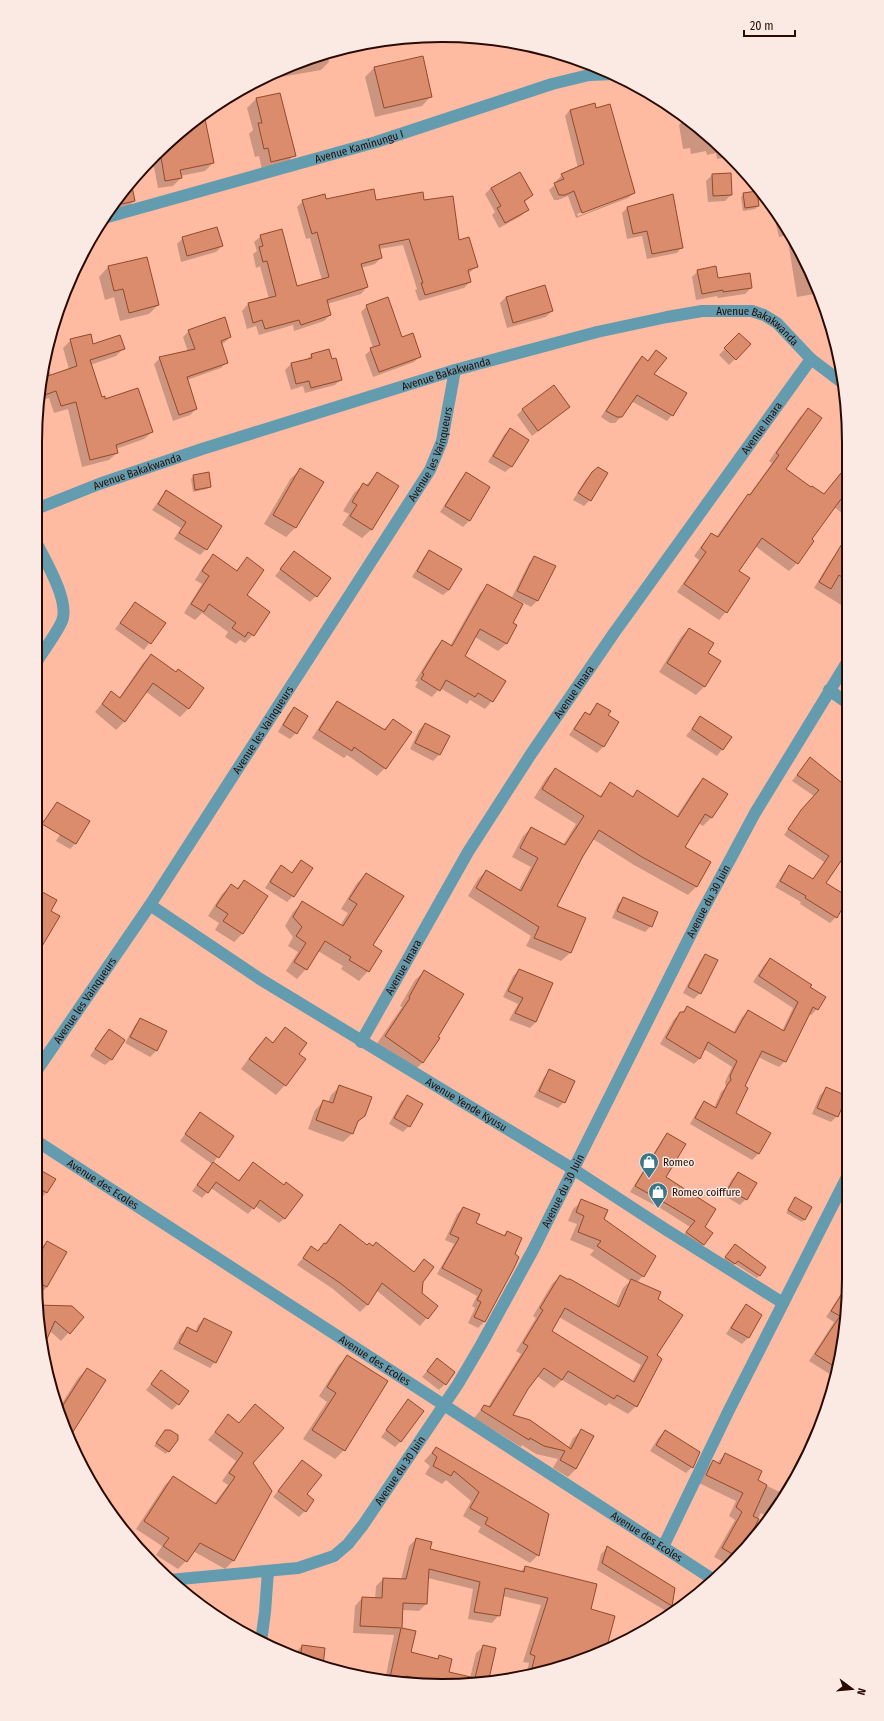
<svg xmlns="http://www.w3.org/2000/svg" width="884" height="1721" font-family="'Fira Sans Condensed',sans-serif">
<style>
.shadow{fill:#0003;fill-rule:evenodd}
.building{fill:#db8c6c;stroke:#924a2b;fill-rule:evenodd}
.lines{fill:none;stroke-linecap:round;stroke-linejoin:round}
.minor{stroke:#639baf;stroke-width:12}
.labels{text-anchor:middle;stroke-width:3;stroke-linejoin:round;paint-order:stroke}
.street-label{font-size:11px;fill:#290b02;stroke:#fbe9e3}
.poi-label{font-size:11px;fill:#290b02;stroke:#fbe9e3;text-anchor:start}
.rim{fill:none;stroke:#290b02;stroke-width:2}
</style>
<rect width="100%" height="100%" fill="#febba1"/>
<g class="shadow">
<polygon points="327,53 329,62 321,70 281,77 280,71 311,57"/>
<polygon points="374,68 431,96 422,106 375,117 365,77"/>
<polygon points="256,99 294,155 285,165 262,170 259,156 255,157 249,134 253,130 247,108"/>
<path d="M 570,110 L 634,193 L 628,198 L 576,218 L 568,196 L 558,200 L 554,200 L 549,190 L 557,183 L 556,181 L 562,175 L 578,168 L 565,116 ZM 628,194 L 628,196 L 578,216 L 577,214 Z"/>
<polygon points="687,117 690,119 728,157 717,159 716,153 707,155 706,151 691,154 690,148 683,149 679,125"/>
<polygon points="173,136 213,163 205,171 180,176 181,178 173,186 158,188 154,167 145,169 145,167"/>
<polygon points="712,175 731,195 725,201 708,202 706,181"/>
<polygon points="130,183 134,201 128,207 110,210 119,194"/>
<polygon points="491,188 532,195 524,203 527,210 521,216 499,228 492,215 495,212 485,194"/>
<polygon points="744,194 758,206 755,209 743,211 741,197"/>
<polygon points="672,195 682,247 677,253 647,259 642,236 627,239 622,213 627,208"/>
<polygon points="325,200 423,201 459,241 476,267 468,274 470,282 464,288 419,301 415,290 417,289 403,245 379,249 381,258 375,264 361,268 367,287 361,294 327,304 330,315 324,321 294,331 293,325 259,335 256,326 247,329 242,311 248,304 269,299 260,266 256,268 253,254 257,251 254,242 261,236 296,288 322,280 310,238 306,239 297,207 303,201"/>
<polygon points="778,217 818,286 820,293 797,297 787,235 779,237 775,220"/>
<polygon points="183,238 222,246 216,252 181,262 177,244"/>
<polygon points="146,258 158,305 149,314 120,321 114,297 105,300 99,277 108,267"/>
<polygon points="698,271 717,279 751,288 745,294 718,298 717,296 696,300 692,277"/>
<polygon points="545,286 552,311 546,317 507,328 500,303 506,297"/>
<polygon points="367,306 402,338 420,356 414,362 373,377 365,355 373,348 361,312"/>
<polygon points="189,331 230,337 224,343 221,344 227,362 221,368 187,380 196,409 190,415 173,421 154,364 160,358 188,352 183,337"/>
<polygon points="739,334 750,344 729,365 719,355"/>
<polygon points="71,340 93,345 124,348 116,356 90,365 102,398 152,432 144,439 116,449 117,453 109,460 82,467 68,409 54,413 49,398 38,401 43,375 50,372 51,376 69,369 63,348"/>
<polygon points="656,351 653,374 672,415 667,421 631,401 621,417 615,423 610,423 601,417 636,363 642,357 647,361"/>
<polygon points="312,355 331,360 341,379 335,385 305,393 303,386 291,390 285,370 291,364 306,360"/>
<polygon points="569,407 532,436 517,415 523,409"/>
<polygon points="808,410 784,469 811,489 823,495 846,466 846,516 834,507 811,540 797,563 789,571 755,546 737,571 726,612 719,620 677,592 699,560 694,556 704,542 712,534 716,537 741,503 749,495 772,463 769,461 800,417"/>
<polygon points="510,429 527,440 511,467 505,472 488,462 504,435"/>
<polygon points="36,448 43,470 36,476"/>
<polygon points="301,469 322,482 295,528 286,537 264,524 291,478"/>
<polygon points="592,473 590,500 584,506 573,500 586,479"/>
<polygon points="377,474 372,529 362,538 342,525 349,514 343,511 354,493 364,484 366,485"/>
<polygon points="466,474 489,488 469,521 463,527 440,512 460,480"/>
<polygon points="194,476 210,487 207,489 193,492 191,479"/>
<polygon points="166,491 221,526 206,549 200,555 174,539 181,528 152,510"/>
<polygon points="846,539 845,572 846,608 814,588 829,563"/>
<polygon points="430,551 449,590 443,595 412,577 424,557"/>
<polygon points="294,552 316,596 310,602 275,576"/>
<polygon points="213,556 236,571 247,558 245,595 253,635 245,643 240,640 236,644 225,637 228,632 202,613 195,620 184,613 202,584 195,580 205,564"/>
<polygon points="535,557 554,567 537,601 531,607 512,597 529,563"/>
<polygon points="488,586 512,623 516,626 506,644 498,651 475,637 464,657 492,701 485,709 470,700 467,704 440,688 432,697 415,687 418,682 415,681 435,649 442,641 450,646 480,593"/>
<polygon points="135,603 164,623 144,650 115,629"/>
<polygon points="689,629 706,653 720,661 704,687 696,695 659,672 681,637"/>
<polygon points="151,655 176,673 203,689 188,709 180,717 145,691 124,722 116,730 95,712 111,692 119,698 143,663"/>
<polygon points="338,702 383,730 393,720 385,768 377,776 347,755 344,758 312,738 330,710"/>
<polygon points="597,704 607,716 618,722 603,747 597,753 569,735 579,720 585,714 588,715"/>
<polygon points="294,708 296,733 290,739 278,732 288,714"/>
<polygon points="700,718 731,738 717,756 686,736"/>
<polygon points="425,724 448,736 439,755 433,761 410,749 419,730"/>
<polygon points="809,759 847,789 824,883 836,917 830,923 800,904 801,902 775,887 784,872 789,866 812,880 824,862 784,835 796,817 814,796 792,781"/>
<polygon points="555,769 599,797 610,784 632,797 637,791 676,817 695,788 703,779 711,818 703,826 698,823 684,847 710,862 696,887 688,895 634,865 593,839 555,906 584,918 570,953 561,961 526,946 531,936 468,896 478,879 486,871 518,891 531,867 512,857 523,836 531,828 563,845 576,824 534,798 547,777"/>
<polygon points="69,820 76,843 70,849 56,841"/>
<polygon points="301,861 311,868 293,896 287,902 265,888 275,872 281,866 291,873"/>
<polygon points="366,874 372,946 380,951 368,971 359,981 341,969 343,966 318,951 306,969 297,979 286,971 298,952 288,946 293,937 285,926 293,912 302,903 340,926 348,913 341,909 357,883"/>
<polygon points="244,881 243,933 234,942 215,930 219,923 208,916 222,894 231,885 236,889"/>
<polygon points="624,898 651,926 645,932 612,918 618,904"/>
<polygon points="706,955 700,993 694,999 683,993 700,961"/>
<polygon points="770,959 809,988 817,1009 811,1015 808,1013 785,1061 779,1067 758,1057 744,1087 735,1114 770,1133 758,1154 752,1160 690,1124 699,1108 704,1102 714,1108 721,1092 726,1087 725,1082 732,1067 704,1049 700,1058 694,1064 660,1044 674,1019 688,1007 733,1033 742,1017 748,1011 782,1031 793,1008 753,982 764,965"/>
<polygon points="519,970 551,983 536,1022 530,1028 509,1020 518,1004 503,997 513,976"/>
<polygon points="425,971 423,1062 414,1071 376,1045 402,1007 400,1006 415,980"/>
<polygon points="141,1019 166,1032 156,1051 150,1057 125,1043 135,1025"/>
<polygon points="285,1028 298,1054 285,1085 276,1095 241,1069 257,1047 266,1038 272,1043"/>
<polygon points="109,1030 124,1040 111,1060 105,1065 90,1056 103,1036"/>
<polygon points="550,1071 564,1102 558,1108 534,1097 544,1077"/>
<polygon points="340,1086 364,1116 356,1124 353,1133 343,1142 308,1129 315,1110 324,1101 328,1103 331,1095"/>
<polygon points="826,1089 837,1116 831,1122 812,1114 820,1095"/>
<polygon points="407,1096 409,1126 403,1132 389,1124 401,1102"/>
<polygon points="200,1114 233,1137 213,1163 238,1181 253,1164 285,1218 279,1223 255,1206 248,1214 211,1188 202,1198 192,1191 212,1164 180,1141"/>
<polygon points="667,1134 665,1178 704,1227 704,1244 698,1250 681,1238 690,1227 662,1209 630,1192 662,1140"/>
<polygon points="35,1168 54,1180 46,1193 40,1199 35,1196"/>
<polygon points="738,1173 746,1199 740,1205 723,1195 732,1179"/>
<polygon points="795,1199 805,1219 802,1222 786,1213"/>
<path d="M 582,1201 L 603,1220 L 643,1276 L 636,1283 L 657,1299 L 655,1355 L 636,1406 L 628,1414 L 609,1403 L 606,1406 L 562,1380 L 554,1388 L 537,1376 L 527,1388 L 512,1415 L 568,1448 L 573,1438 L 581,1431 L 592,1437 L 576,1469 L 568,1477 L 553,1468 L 558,1459 L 536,1454 L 522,1445 L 521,1447 L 474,1418 L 484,1406 L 488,1407 L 521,1354 L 516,1351 L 536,1318 L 533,1316 L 552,1284 L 560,1276 L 615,1307 L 623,1288 L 630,1281 L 590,1255 L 594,1250 L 570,1240 L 577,1224 L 568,1221 L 573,1209 ZM 559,1317 L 641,1365 L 632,1382 L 551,1331 Z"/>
<polygon points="463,1208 475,1223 503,1236 507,1232 513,1268 484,1322 478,1328 468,1323 475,1308 472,1306 477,1296 437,1274 454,1244 445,1240 457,1214"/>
<polygon points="340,1226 367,1246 414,1272 424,1261 421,1294 437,1306 420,1326 376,1290 367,1305 360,1312 333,1289 297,1265 312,1247 317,1251 324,1244"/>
<polygon points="47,1242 47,1287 41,1293 36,1290 35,1259 41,1248"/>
<polygon points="733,1247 759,1275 757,1278 735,1264 732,1266 723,1260"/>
<polygon points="848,1283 848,1305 836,1378 809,1361 834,1322 826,1317"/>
<polygon points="38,1306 71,1307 83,1317 61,1341 50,1331 42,1348"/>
<polygon points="746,1306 761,1315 748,1338 742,1344 726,1334 740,1312"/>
<polygon points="204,1319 215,1362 210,1368 173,1349 181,1334 187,1328 195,1332 198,1325"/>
<polygon points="347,1356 387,1382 344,1450 335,1459 303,1439 327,1402 319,1396 338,1366"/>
<polygon points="437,1359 445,1384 439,1390 422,1377"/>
<polygon points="87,1369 69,1436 57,1411 78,1378"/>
<polygon points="161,1372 178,1404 172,1410 146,1390"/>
<polygon points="408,1401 401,1441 395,1447 381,1437"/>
<polygon points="228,1416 252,1463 270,1491 233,1561 225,1569 193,1551 186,1561 178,1569 156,1555 162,1546 136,1529 165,1485 173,1477 214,1504 228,1485 222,1481 236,1461 208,1440"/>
<polygon points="665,1431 692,1467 686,1473 650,1451 659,1437"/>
<polygon points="163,1434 177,1440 166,1454 154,1446"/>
<polygon points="436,1448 548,1515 538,1555 530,1563 478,1532 481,1527 463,1516 471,1501 446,1480 442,1484 425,1474 430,1466 424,1461"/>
<polygon points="725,1454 757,1481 786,1495 770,1518 761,1513 737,1557 729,1565 714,1557 735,1520 729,1516 736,1501 699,1483 706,1469 713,1461 717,1463"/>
<polygon points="302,1461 305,1495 305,1511 299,1517 273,1497"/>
<polygon points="416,1539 429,1550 520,1572 525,1567 590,1610 614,1617 605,1650 548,1672 525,1677 529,1663 523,1662 541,1605 502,1596 499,1615 492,1623 468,1619 473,1589 428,1578 426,1604 419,1611 402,1610 401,1629 415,1631 410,1652 436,1660 439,1657 448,1673 470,1678 476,1653 484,1646 488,1682 491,1683 416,1685 380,1680 386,1675 394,1635 353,1633 355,1606 362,1598 375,1599 376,1586 383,1579 401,1580 409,1546"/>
<polygon points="607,1548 671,1605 666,1611 597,1570 601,1554"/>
<polygon points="192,1599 197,1599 197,1603"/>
<polygon points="240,1630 254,1631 254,1638"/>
<polygon points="302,1646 324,1649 322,1666 295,1658 296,1652"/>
</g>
<g class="building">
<polygon points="423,56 432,97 384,108 374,67"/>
<polygon points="280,93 296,156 271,162 268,148 264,149 258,123 262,123 256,98"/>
<polygon points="595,103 596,108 610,104 635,193 582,213 574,191 565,195 559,195 554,183 564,179 561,174 584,164 570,110"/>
<polygon points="204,114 214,163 180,170 182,178 165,181 160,151 173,136"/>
<polygon points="520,172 533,195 524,201 529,210 505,223 497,208 501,206 491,188"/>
<polygon points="731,173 732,195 713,196 712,174"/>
<polygon points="131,182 135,201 112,206 119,194"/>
<polygon points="374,189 376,200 423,192 424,200 453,196 459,240 469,237 478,267 468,270 471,282 425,295 421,283 423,283 409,239 379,245 382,258 361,264 368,287 327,300 331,315 301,325 299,320 265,329 262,320 253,323 248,303 276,296 267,261 263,262 259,247 263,246 260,235 282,229 297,286 329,277 317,232 312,234 302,200 325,194 326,199"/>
<polygon points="757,191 759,206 745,208 743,193"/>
<polygon points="673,194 683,248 652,254 647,231 633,234 627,207"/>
<polygon points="217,227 223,246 187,256 182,237"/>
<polygon points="147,257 159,305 129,313 123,289 114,291 108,266"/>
<polygon points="716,266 718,278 750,273 752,288 723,292 723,290 702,294 697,270"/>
<polygon points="545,285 553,311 513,323 506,297"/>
<polygon points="388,297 402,337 413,333 421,357 379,372 370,348 380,345 366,305"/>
<polygon points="225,317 231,337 221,341 228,363 187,377 197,409 179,415 159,357 195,349 188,330"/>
<polygon points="739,333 751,344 736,360 724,348"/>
<polygon points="91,334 93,344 120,335 125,349 90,360 94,372 102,397 105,396 105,399 138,388 153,432 116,445 118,453 90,460 76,402 61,406 56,391 39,397 42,378 77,366 70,339"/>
<polygon points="329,349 332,359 336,358 342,380 311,388 309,381 296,384 291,363 312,358 311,354"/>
<polygon points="656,350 667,358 654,374 687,393 673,416 637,395 622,417 617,417 606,411 642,356 648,361"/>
<polygon points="554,385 570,407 538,431 522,409"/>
<polygon points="808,408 822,418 786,469 811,487 812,486 824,494 846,467 846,503 841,499 812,539 814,541 798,564 762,538 739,571 750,578 727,613 684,584 706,552 701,548 711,533 718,537 748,494 750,495 779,455 776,453"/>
<polygon points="510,428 529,440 512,467 493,456"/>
<polygon points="598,467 608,473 591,501 578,493 592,472"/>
<polygon points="300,468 324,482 296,528 273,515"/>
<polygon points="209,472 211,487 195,490 193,475"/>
<polygon points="377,472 399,486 372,530 350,516 357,505 352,502 363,483 368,486"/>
<polygon points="466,472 490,487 470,521 445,506"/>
<polygon points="166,490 222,526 207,550 179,533 186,522 158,504"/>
<polygon points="846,537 846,580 839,575 831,589 819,582"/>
<polygon points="429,550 462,569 449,590 417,571"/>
<polygon points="294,551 331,578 317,597 280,569"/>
<polygon points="213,554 237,571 247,557 264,570 247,595 270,612 254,636 248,632 245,637 232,628 236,623 209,604 204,612 191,604 209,576 202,571"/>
<polygon points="534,556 556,566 538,601 517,591"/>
<polygon points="487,584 523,604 513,623 517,625 507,644 480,629 465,656 506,681 493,702 478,693 475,697 446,680 440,691 421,679 424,674 422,673 442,640 452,646"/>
<polygon points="135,602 166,623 151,644 120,623"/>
<polygon points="689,628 714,643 708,653 721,661 705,687 667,663"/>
<polygon points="151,654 176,672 178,669 204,688 189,709 153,683 125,722 102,704 111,691 120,698"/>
<polygon points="337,701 385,730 393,719 412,732 386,769 354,747 352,751 319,730"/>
<polygon points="597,703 611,711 608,715 619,722 604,747 574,729 585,712 590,715"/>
<polygon points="294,707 308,716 297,734 283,725"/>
<polygon points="700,716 732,737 723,750 692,729"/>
<polygon points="425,723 450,736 440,755 415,743"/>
<polygon points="810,757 847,787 847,852 826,883 847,896 847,900 837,918 805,898 806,896 780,881 789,865 813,879 829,856 788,829 801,810 819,790 797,775"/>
<polygon points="555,768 601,797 610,782 633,797 637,790 678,817 703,778 728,794 712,818 705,814 685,847 711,862 697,887 642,857 599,830 583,856 557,906 586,918 571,953 534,938 539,927 476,888 486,870 521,891 538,858 520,848 531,827 565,845 584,816 542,789"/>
<polygon points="57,802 90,821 76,844 42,824"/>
<polygon points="301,860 313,868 294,897 270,882 281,865 292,873"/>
<polygon points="366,873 404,896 373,945 382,951 369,972 349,960 351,957 325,941 307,970 294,962 306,943 296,936 302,927 293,917 302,901 343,926 357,904 349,899"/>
<polygon points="244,880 268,896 243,934 223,921 228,914 216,906 231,884 238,889"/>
<polygon points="35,888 57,900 51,911 60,916 35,958"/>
<polygon points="623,897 658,912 652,927 617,911"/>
<polygon points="705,954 718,960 701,994 688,987"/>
<polygon points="770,958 812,985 810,987 826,997 818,1010 813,1007 786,1062 762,1051 745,1086 748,1088 736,1113 771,1133 759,1154 695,1118 704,1101 716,1108 727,1085 731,1080 730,1076 737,1061 708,1042 700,1059 666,1038 680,1012 684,1012 687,1006 735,1033 748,1010 784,1031 798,1002 759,976"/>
<polygon points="519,969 553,983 536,1022 515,1013 523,998 508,991"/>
<polygon points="424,970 464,994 438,1037 440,1038 423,1063 385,1036 410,998 409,997"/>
<polygon points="140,1018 167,1031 157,1051 130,1037"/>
<polygon points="285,1027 307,1043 299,1054 306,1059 286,1086 249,1059 266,1037 273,1043"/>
<polygon points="109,1029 125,1040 112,1060 95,1049"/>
<polygon points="549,1069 575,1081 565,1103 539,1091"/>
<polygon points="339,1085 372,1097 365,1116 358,1121 353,1134 316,1120 323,1100 333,1103"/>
<polygon points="826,1087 847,1096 838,1117 817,1108"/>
<polygon points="407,1095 423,1104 410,1127 394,1118"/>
<polygon points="200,1112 234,1136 219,1158 185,1134"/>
<polygon points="667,1133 686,1144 666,1177 716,1209 705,1227 713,1233 704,1245 686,1232 695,1221 667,1204 635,1186"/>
<polygon points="213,1162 239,1181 253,1162 284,1185 286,1182 303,1195 285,1219 260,1200 254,1209 216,1182 208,1193 197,1185"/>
<polygon points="35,1167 56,1179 47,1193 35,1186"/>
<polygon points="738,1172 757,1183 747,1200 728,1189"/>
<polygon points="795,1197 812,1207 805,1220 788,1210"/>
<polygon points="581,1199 608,1210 604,1219 656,1256 644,1277 597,1246 601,1241 578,1232 584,1216 576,1212"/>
<polygon points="463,1207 480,1214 476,1223 505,1236 507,1231 522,1238 515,1254 519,1257 514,1268 485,1322 474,1317 481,1302 477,1300 482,1290 442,1268 459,1238 450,1234"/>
<polygon points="340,1224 367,1245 369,1243 373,1246 376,1242 414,1272 424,1259 434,1267 423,1282 422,1293 438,1306 428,1319 382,1283 368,1305 340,1283 303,1258 311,1246 318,1251 324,1243 326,1244"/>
<polygon points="47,1241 67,1252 47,1287 35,1281 35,1262"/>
<polygon points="735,1244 766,1267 760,1276 738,1261 735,1264 725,1257"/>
<path d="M 560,1275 L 567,1279 L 570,1279 L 619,1307 L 631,1279 L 661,1292 L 658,1299 L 683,1315 L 657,1355 L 662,1359 L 637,1407 L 617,1395 L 614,1399 L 568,1371 L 562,1380 L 544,1368 L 528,1389 L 513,1415 L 530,1420 L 571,1449 L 581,1429 L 594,1436 L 576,1469 L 560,1460 L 565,1451 L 544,1446 L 530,1438 L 529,1440 L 481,1410 L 484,1405 L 490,1407 L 528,1346 L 523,1343 L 543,1310 L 540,1308 ZM 565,1308 L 648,1357 L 634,1382 L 552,1331 Z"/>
<polygon points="848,1284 848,1305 838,1369 815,1354 840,1316 831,1311"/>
<polygon points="746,1304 762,1315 749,1338 731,1328"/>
<polygon points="38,1305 72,1306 84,1317 70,1334 55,1321 42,1350"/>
<polygon points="204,1318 232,1332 216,1363 179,1343 187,1327 197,1332"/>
<polygon points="347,1355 388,1381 345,1451 312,1430 336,1393 327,1387"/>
<polygon points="437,1358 455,1372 446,1385 427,1371"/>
<polygon points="87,1368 106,1380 69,1438 58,1413"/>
<polygon points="161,1370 189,1391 179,1405 151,1384"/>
<polygon points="408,1399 424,1411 401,1442 386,1430"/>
<polygon points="255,1404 284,1428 253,1463 272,1491 234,1561 200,1543 187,1562 163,1546 169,1538 144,1521 173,1476 216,1504 235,1477 229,1473 243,1453 215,1432 228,1414 239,1423"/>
<polygon points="165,1430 170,1430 178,1435 178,1440 169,1452 156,1443"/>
<polygon points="665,1430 700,1452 693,1468 656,1445"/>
<polygon points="436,1447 549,1514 539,1556 485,1524 488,1518 470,1508 479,1492 454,1471 451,1476 433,1466 437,1457 432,1453"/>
<polygon points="725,1453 762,1471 758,1480 767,1485 753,1516 759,1519 738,1557 722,1548 742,1512 736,1507 743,1493 706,1475 713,1460 720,1464"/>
<polygon points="302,1460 322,1475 307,1494 314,1500 306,1512 278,1491"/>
<polygon points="416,1538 432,1542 430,1549 524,1572 525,1566 597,1584 591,1609 615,1616 606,1650 548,1672 530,1676 535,1656 530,1654 548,1598 505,1588 500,1616 474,1612 480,1582 429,1569 427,1604 403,1603 402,1628 416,1631 411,1652 438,1659 439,1655 452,1659 449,1672 475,1678 483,1645 496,1648 488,1683 441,1684 406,1676 404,1684 389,1682 401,1628 360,1626 362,1597 382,1598 383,1578 406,1579"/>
<polygon points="607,1546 675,1588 672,1606 602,1563"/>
<polygon points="302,1645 325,1648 323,1666 300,1659"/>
</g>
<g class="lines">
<g class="minor">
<path id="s1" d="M 104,218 L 376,142 L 552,84 L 589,75 L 614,74"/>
<path id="s2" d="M 36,509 L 99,484 L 202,449 L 455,370 L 597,332 L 667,317 L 702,311 L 752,311 L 764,315 L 777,323 L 811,359 L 844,384"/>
<path d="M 36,663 C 43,651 57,633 62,621 C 70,601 45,560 36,542"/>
<polyline points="829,690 846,702"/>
<path id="s3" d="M 150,905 L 260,979 L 573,1169 L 665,1229 L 783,1303"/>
<path id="s4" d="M 361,1042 L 468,852 L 531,754 L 614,633 L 811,359"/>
<path id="s5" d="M 35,1073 L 150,905 L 430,470 L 442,441 L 455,370"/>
<path id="s6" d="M 35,1140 L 714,1580"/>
<polyline points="663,1547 728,1412 848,1175"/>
<path id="s7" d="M 169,1580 L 298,1568 L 334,1556 L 348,1544 L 363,1525 L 458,1384 L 481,1345 L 533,1250 L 702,912 L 755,813 L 846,664"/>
<polyline points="261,1642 265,1612 268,1571"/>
</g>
</g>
<defs>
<g id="shop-pin" transform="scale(1)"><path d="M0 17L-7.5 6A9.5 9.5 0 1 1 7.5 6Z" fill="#37768b" stroke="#fbe9e3"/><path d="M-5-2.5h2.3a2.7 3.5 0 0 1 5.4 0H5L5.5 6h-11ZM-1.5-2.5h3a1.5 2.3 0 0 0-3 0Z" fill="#fff"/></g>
</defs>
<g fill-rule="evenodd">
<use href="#shop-pin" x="649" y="1162"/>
<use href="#shop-pin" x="658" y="1192"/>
</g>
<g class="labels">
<g class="street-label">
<text dy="4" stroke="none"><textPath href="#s1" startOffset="265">Avenue Kaminungu I</textPath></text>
<text dy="4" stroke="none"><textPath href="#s2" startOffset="756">Avenue Bakakwanda</textPath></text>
<text dy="4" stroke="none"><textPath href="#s2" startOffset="432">Avenue Bakakwanda</textPath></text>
<text dy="4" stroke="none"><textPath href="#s4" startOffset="734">Avenue Imara</textPath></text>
<text dy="4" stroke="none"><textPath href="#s5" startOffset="736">Avenue les Vainqueurs</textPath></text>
<text dy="4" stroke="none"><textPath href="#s2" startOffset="108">Avenue Bakakwanda</textPath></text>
<text dy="4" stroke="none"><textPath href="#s4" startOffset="410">Avenue Imara</textPath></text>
<text dy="4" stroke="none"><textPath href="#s5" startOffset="412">Avenue les Vainqueurs</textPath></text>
<text dy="4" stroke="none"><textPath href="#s7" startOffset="924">Avenue du 30 Juin</textPath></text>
<text dy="4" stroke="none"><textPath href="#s4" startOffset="86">Avenue Imara</textPath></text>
<text dy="4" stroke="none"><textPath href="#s5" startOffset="88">Avenue les Vainqueurs</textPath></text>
<text dy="4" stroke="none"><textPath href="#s3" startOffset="374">Avenue Yende Kyusu</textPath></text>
<text dy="4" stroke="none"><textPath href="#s6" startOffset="81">Avenue des Ecoles</textPath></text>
<text dy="4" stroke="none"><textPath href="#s7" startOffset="600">Avenue du 30 Juin</textPath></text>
<text dy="4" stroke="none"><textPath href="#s6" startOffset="405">Avenue des Ecoles</textPath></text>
<text dy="4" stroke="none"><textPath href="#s7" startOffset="276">Avenue du 30 Juin</textPath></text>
<text dy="4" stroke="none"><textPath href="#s6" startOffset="729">Avenue des Ecoles</textPath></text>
</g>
<g class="poi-label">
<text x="663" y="1166">Romeo</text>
<text x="672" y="1196">Romeo coiffure</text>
</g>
</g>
<path d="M0 0H884V1721H0ZM442 42H442A400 400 0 0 1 842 442V1279A400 400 0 0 1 442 1679H442A400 400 0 0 1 42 1279V442A400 400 0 0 1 442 42Z" fill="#fbe9e3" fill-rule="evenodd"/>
<path class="rim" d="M442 42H442A400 400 0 0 1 842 442V1279A400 400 0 0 1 442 1679H442A400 400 0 0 1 42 1279V442A400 400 0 0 1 442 42Z"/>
<g transform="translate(852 1689) rotate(106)" stroke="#fbe9e3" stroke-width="3" paint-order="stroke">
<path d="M0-3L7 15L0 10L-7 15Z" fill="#290b02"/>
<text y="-6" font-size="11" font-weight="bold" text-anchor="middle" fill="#290b02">N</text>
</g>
<path d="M744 30v6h51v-6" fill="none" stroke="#290b02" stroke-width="2"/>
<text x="750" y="30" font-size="12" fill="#290b02" stroke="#fbe9e3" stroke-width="3" paint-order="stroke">20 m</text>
</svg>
